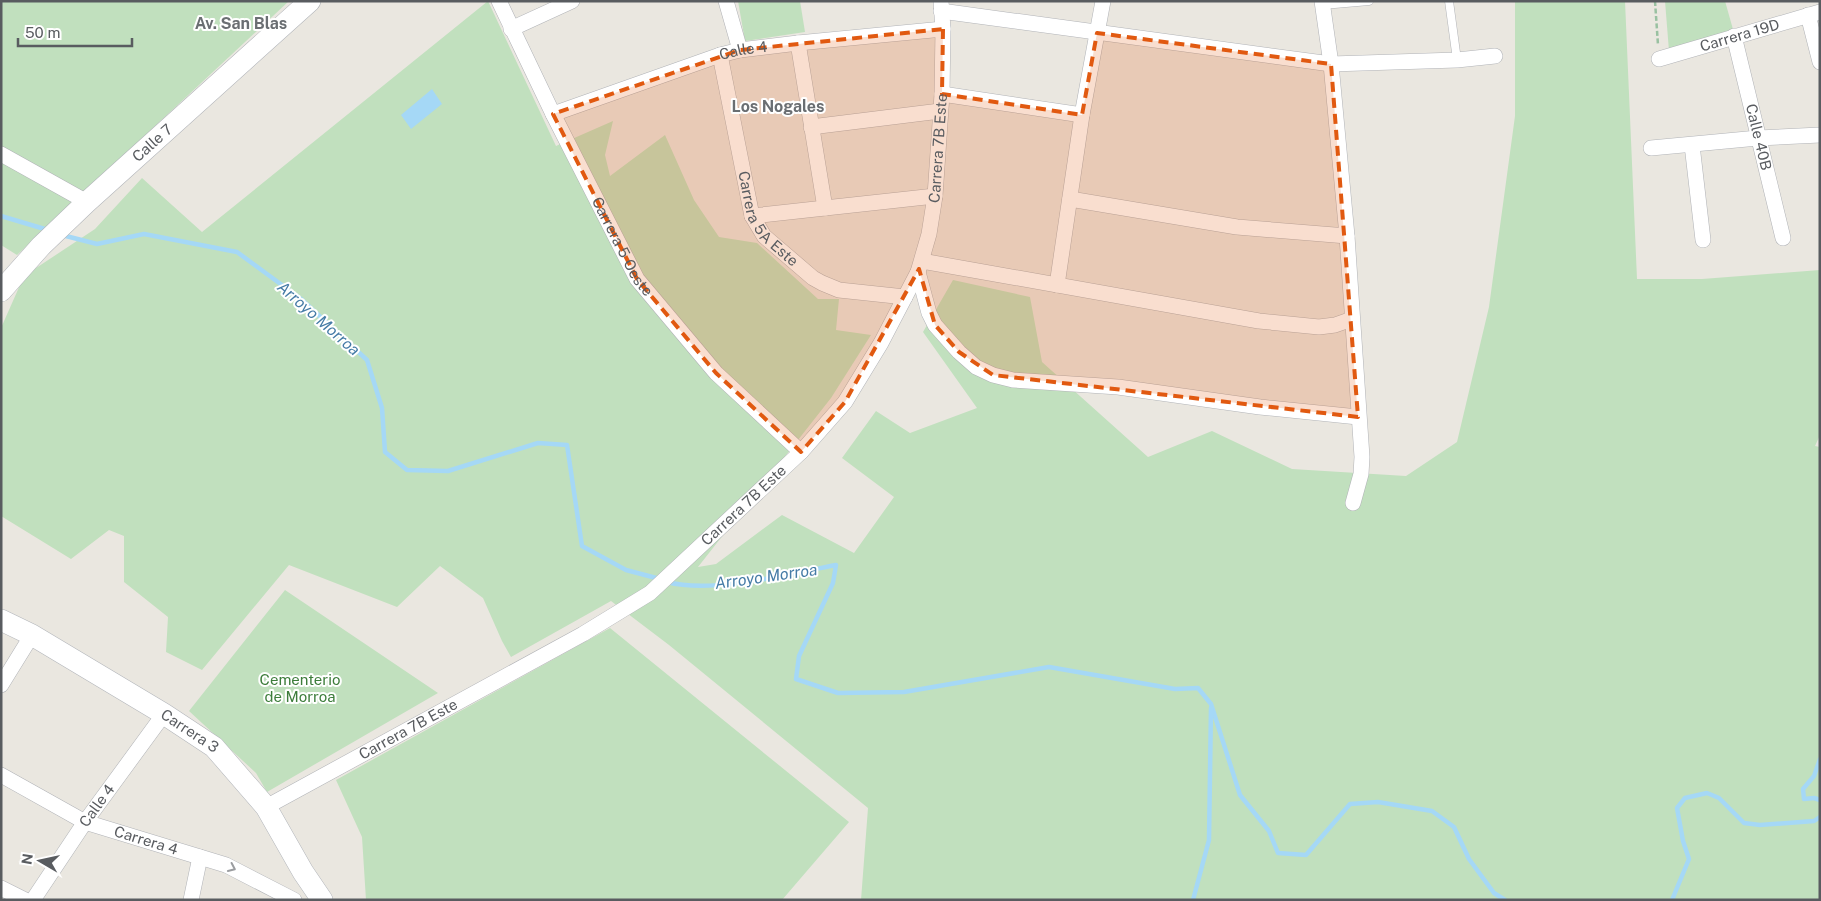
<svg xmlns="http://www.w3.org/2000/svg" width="1821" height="901" font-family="'Public Sans',sans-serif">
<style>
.green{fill:#c1e0be}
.water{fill:#a5d8f6}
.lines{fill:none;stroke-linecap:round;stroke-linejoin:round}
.stream{stroke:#a5d8f6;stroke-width:4.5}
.lane-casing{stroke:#b1b3b7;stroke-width:9}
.street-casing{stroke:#b1b3b7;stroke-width:16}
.secondary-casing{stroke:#b2b5ba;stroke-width:22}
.path{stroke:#99c1a1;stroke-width:2.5;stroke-dasharray:5 2.5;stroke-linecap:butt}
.lane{stroke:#fff;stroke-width:8}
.street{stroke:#fff;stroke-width:15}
.secondary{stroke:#fff;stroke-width:21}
.oneway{stroke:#9b9da0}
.marked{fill:#e15910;fill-opacity:0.2;stroke:#e15910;stroke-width:4;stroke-dasharray:10 6;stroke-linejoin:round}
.labels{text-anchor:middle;stroke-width:4;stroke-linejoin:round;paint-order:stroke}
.street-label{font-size:15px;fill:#595c60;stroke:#fff}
.park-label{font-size:15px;fill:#3d7d3b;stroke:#fff}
.neighbourhood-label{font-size:16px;font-weight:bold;fill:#6a6e72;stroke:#fff}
.water-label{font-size:16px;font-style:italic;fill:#457ba6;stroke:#fff}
</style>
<rect width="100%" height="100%" fill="#eae7e0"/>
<g class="green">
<polygon points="1,1 289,1 17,255 1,245"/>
<polygon points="488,1 556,146 613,121 605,155 610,176 665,135 694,200 719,237 757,243 818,299 839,299 836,330 871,335 831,398 698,567 716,564 782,515 854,553 894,497 842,458 876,411 910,433 977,408 923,332 953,280 1030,297 1042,362 1148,457 1212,431 1292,469 1406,476 1457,442 1489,307 1515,116 1515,1 1625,1 1637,279 1702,279 1820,270 1820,435 1815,446 1820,447 1820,900 861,900 868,808 669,645 611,601 511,657 502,641 483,598 440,566 397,607 289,565 202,670 166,652 168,617 124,582 124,536 109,530 71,559 1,516 1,328 24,276 95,229 142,178 202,232"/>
<polygon points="738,1 800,1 805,32 745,41"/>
<polygon points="1665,1 1725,1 1734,33 1669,51"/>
<polygon points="285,590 438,693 267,792 256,773 189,711"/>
<polygon points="610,628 849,822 782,900 366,900 362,837 336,780"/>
</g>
<polygon class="water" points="432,89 442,104 411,129 401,115"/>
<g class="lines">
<g class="stream">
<polyline points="1,216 48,230"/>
<polyline points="62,235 97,244 144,234 237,252 301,299 367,360 382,408 385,452 407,470 448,471 538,443 567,445 582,546 626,570 660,579"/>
<path d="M 667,582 C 713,594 789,574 836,565 L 833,583 L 799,656 L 796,679 L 838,693 L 904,692 L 1049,667 L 1175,689 L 1198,688 L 1211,704 L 1240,795 L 1269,831 L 1278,853 L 1306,855 L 1350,804 L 1378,802 L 1432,811 L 1454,827 L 1469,859 L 1494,893 L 1505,900"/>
<polyline points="1820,759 1814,776 1803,789 1804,799 1814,798 1820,800"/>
<polyline points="1193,900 1209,840 1211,708"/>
<polyline points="1672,900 1689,859 1683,841 1677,808 1685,798 1707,793 1719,798 1744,823 1760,825 1814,821 1820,817"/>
</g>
<g class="lane-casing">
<g id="lane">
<polyline points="1449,1 1457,60"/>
<polyline points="1323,5 1369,1"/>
</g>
</g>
<g class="street-casing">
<g id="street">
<path id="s1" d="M 499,1 L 553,114 L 637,279 L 716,373 L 801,452"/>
<polyline points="726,1 740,50"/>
<polyline points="1322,1 1331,64 1347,236 1362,457 1361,474 1353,503"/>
<polyline points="941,11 1331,64 1457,60 1495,56"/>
<polyline points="1808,15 1820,62"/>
<polyline points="511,29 572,1"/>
<path id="s2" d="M 1734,36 L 1783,238"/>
<polyline points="798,43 825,208"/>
<path id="s3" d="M 720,55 L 752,216 L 764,236 L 813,278 L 822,283 L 839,290 L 905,297"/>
<path id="s4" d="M 1659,59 L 1820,12"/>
<polyline points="942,94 1082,115"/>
<path id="s5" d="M 553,114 L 720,55 L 740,50 L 798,43 L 943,29"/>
<polyline points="811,127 940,111"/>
<polyline points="1692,145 1703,240"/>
<polyline points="1651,148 1758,138 1820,135"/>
<polyline points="1,154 87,202"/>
<polyline points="1070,199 1237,227 1347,236"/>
<polyline points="752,216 935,196"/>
<polyline points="922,261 1259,321 1319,327 1335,325 1352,319"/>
<polyline points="918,272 929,313 935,325 959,352 976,367 993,375 1013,380 1118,387 1260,407 1358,417"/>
<polyline points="1057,285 1082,115 1103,1"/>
<polyline points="1,685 32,635"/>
<path id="s6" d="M 1,775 L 85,822 L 226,865 L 294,900"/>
<path id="s7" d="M 266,807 L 583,634 L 650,593 L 801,452 L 845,402 L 881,343 L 918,272 L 929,234 L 935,196 L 942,94 L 943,29 L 941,1"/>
<polyline points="1,888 25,900"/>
<path id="s8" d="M 33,900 L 85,822 L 164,714"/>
<polyline points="191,900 200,857"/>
</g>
</g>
<g class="secondary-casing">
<g id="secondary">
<path id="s9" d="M 1,291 L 41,246 L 87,202 L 310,1"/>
<path id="s10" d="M 1,620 L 32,635 L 164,714 L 214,747 L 266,807 L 303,872 L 322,900"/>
</g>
</g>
<polyline class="path" points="1655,1 1658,45"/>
<use href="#lane" class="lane"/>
<use href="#street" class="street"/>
<use href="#secondary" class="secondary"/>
</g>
<defs><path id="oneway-chevron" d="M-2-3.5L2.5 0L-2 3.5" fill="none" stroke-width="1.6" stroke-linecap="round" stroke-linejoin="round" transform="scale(1.25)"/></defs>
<use class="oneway" href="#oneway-chevron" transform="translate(232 868) rotate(25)"/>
<path class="marked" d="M 943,29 L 942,94 L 1082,115 L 1097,33 L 1331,64 L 1358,417 L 993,375 L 959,352 L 935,325 L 919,269 L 845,402 L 801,452 L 716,373 L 637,279 L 553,114 L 740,50 Z"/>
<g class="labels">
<g class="street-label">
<text dy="5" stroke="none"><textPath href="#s4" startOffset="84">Carrera 19D</textPath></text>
<text dy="5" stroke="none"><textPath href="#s5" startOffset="201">Calle 4</textPath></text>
<text dy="5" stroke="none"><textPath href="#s2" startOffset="104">Calle 40B</textPath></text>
<text dy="5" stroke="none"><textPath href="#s9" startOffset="212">Calle 7</textPath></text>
<text dy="5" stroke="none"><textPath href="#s7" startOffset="988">Carrera 7B Este</textPath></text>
<text dy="5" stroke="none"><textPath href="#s3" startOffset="174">Carrera 5A Este</textPath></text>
<text dy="5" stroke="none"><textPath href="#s1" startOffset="275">Carrera 5 Oeste</textPath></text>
<text dy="5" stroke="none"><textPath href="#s7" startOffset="568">Carrera 7B Este</textPath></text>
<text dy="5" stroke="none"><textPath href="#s7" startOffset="162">Carrera 7B Este</textPath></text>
<text dy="5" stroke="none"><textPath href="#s10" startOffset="219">Carrera 3</textPath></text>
<text dy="5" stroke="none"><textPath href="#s8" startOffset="114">Calle 4</textPath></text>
<text dy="5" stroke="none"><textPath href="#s6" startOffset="160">Carrera 4</textPath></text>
</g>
<g class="park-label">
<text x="300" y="685">Cementerio<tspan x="300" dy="17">de Morroa</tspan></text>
</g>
<g class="neighbourhood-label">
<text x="241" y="29">Av. San Blas</text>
<text x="778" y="112">Los Nogales</text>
</g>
<g class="water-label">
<text transform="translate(319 318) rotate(41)" y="6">Arroyo Morroa</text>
<text transform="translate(766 576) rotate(-8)" y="6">Arroyo Morroa</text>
</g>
</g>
<rect width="1821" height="901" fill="none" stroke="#595c60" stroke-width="5"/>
<g transform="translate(40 861) rotate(279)" stroke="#ffffff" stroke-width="4" paint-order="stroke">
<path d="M0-4L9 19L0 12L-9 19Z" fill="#595c60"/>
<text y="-8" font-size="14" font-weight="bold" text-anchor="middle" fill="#595c60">N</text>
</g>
<path d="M18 38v8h114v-8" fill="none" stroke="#595c60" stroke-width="2.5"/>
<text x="25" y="38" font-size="15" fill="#595c60" stroke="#ffffff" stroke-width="4" paint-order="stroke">50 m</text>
</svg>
